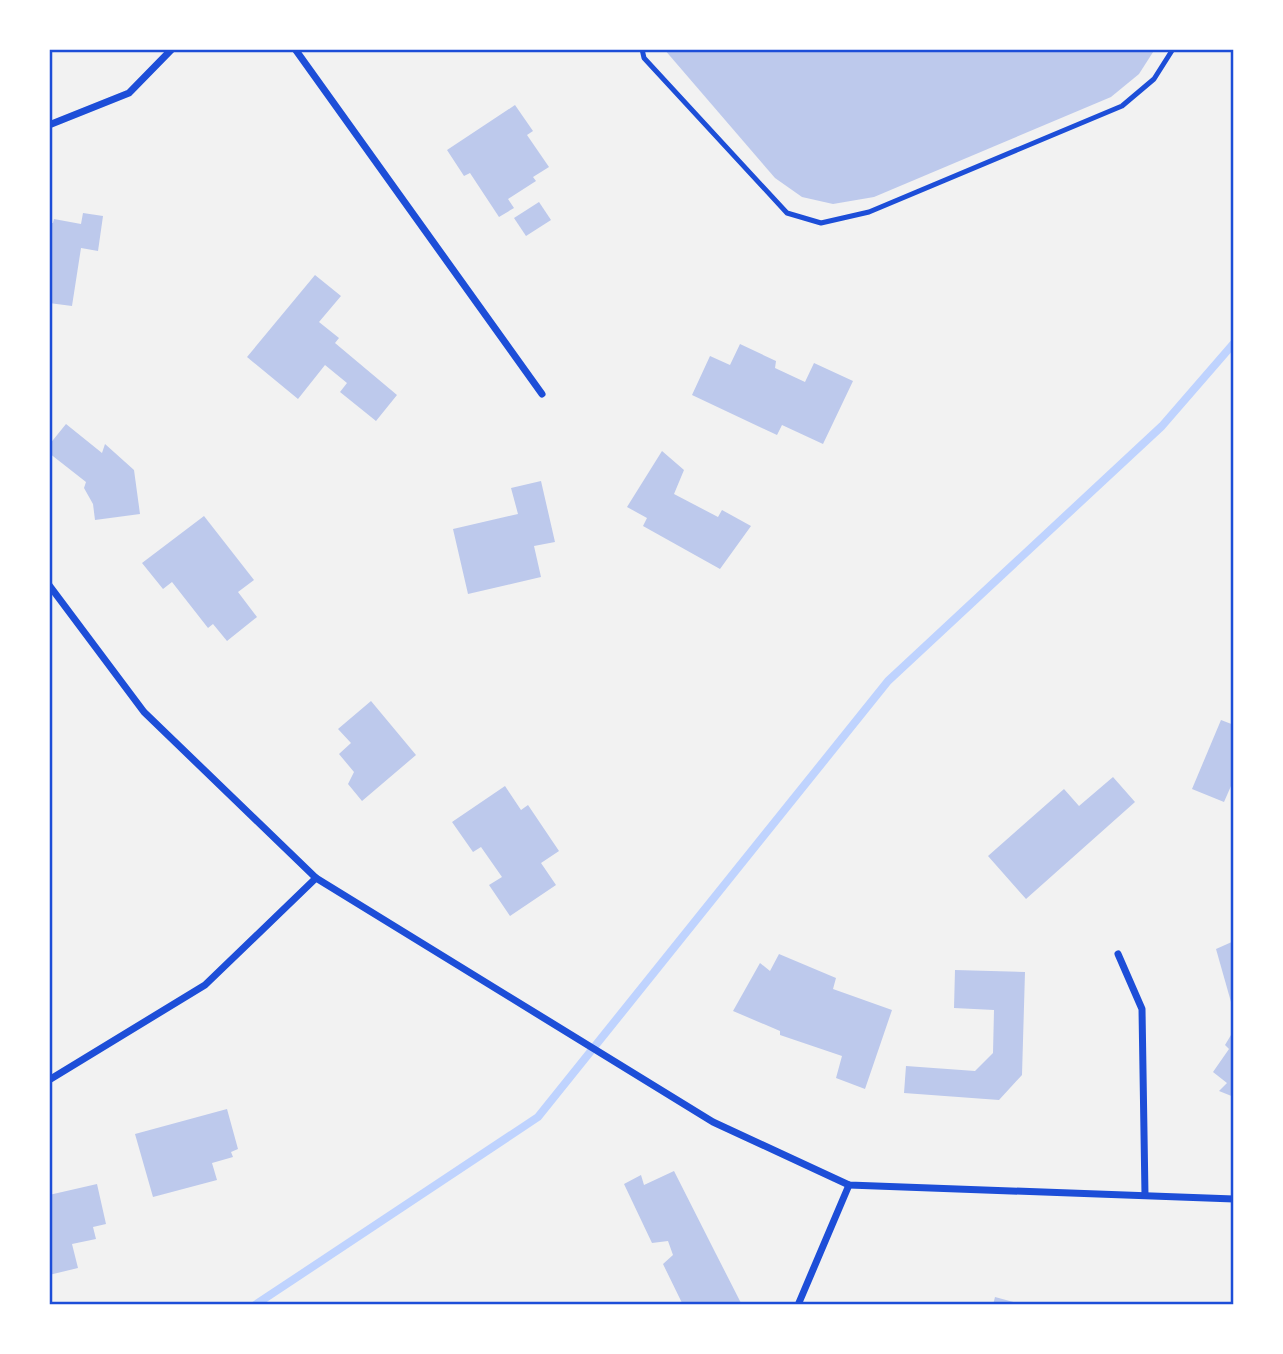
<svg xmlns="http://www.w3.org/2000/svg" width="1283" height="1354" font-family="Figtree,sans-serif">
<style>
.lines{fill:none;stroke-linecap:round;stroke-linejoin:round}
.stream{stroke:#bfd3fe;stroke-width:8}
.building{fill:#bdc9ec}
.service{stroke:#1d4ed8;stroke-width:5}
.minor{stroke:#1d4ed8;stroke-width:7}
.neatline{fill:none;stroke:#1d4ed8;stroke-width:2.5}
</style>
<rect width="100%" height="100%" fill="#f2f2f2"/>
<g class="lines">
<polyline class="stream" points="255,1305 538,1117 888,681 1162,426 1234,343"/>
</g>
<g class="building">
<polygon points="664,49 1155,49 1139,74 1111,97 874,197 833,204 802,197 775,178"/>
<polygon points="515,105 533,131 527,135 549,167 533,177 536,181 508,199 514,208 499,217 470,173 464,176 447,150"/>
<polygon points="539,202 551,220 526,236 514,218"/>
<polygon points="83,213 103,216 98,251 81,248 72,306 49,303 49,223 53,223 54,219 81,224"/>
<polygon points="315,275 341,296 319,322 339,338 335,343 397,395 376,421 340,392 347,383 325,365 298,399 247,357"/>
<polygon points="740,344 776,361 775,368 805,382 814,363 853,381 823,444 782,425 777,435 692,395 710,356 730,365"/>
<polygon points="66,424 102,453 105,444 134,470 140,514 95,520 93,504 84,488 86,482 49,453 49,445"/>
<polygon points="662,451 684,470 674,494 718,517 722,510 751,526 720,569 643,526 647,518 627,507"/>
<polygon points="541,481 555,542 534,546 541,577 468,594 453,529 518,514 511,488"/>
<polygon points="204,516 254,580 238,592 257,617 227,641 213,624 208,628 172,582 163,589 142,563"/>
<polygon points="371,701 416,755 362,801 348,784 354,772 339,754 351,743 338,729"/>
<polygon points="1221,720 1234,725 1234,787 1231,786 1224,802 1192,789"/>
<polygon points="1113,777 1135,802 1026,899 988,856 1064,789 1079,806"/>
<polygon points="505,786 521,810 528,805 559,851 541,863 556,885 510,916 489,885 502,877 481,847 473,852 452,822"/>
<polygon points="1234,941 1234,1009 1233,1009 1216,949"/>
<polygon points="779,954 836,978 833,989 892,1010 865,1089 836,1078 842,1056 780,1035 780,1031 733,1011 760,963 770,971"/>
<polygon points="955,970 1025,972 1022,1075 999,1100 904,1093 906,1066 975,1071 993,1053 994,1010 954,1008"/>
<polygon points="1234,1030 1234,1097 1219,1091 1227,1083 1213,1072 1229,1049 1225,1045"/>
<polygon points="227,1109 238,1149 231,1152 233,1157 212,1163 217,1180 153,1197 135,1134"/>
<polygon points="674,1171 716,1254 742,1305 683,1305 663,1264 673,1255 668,1241 652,1243 624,1184 641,1175 644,1185"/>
<polygon points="97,1184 106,1224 93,1227 96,1239 72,1244 78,1268 49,1275 49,1195"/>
<polygon points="995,1297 1021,1304 1020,1305 993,1305"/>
</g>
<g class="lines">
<polyline class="service" points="642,49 644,58 787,213 821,223 869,212 1122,106 1154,79 1173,49"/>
<g class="minor">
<polyline points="295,49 542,394"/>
<polyline points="49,125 129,93 172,49"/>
<polyline points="49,585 144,712 316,878 713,1122 849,1185 1234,1199"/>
<polyline points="1118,954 1142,1009 1145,1195"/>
<polyline points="49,1080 205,985 316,878"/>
<polyline points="798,1305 849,1185"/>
</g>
</g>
<rect width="1283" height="1354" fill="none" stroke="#ffffff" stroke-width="102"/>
<rect x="51" y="51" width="1181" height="1252" class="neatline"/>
</svg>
